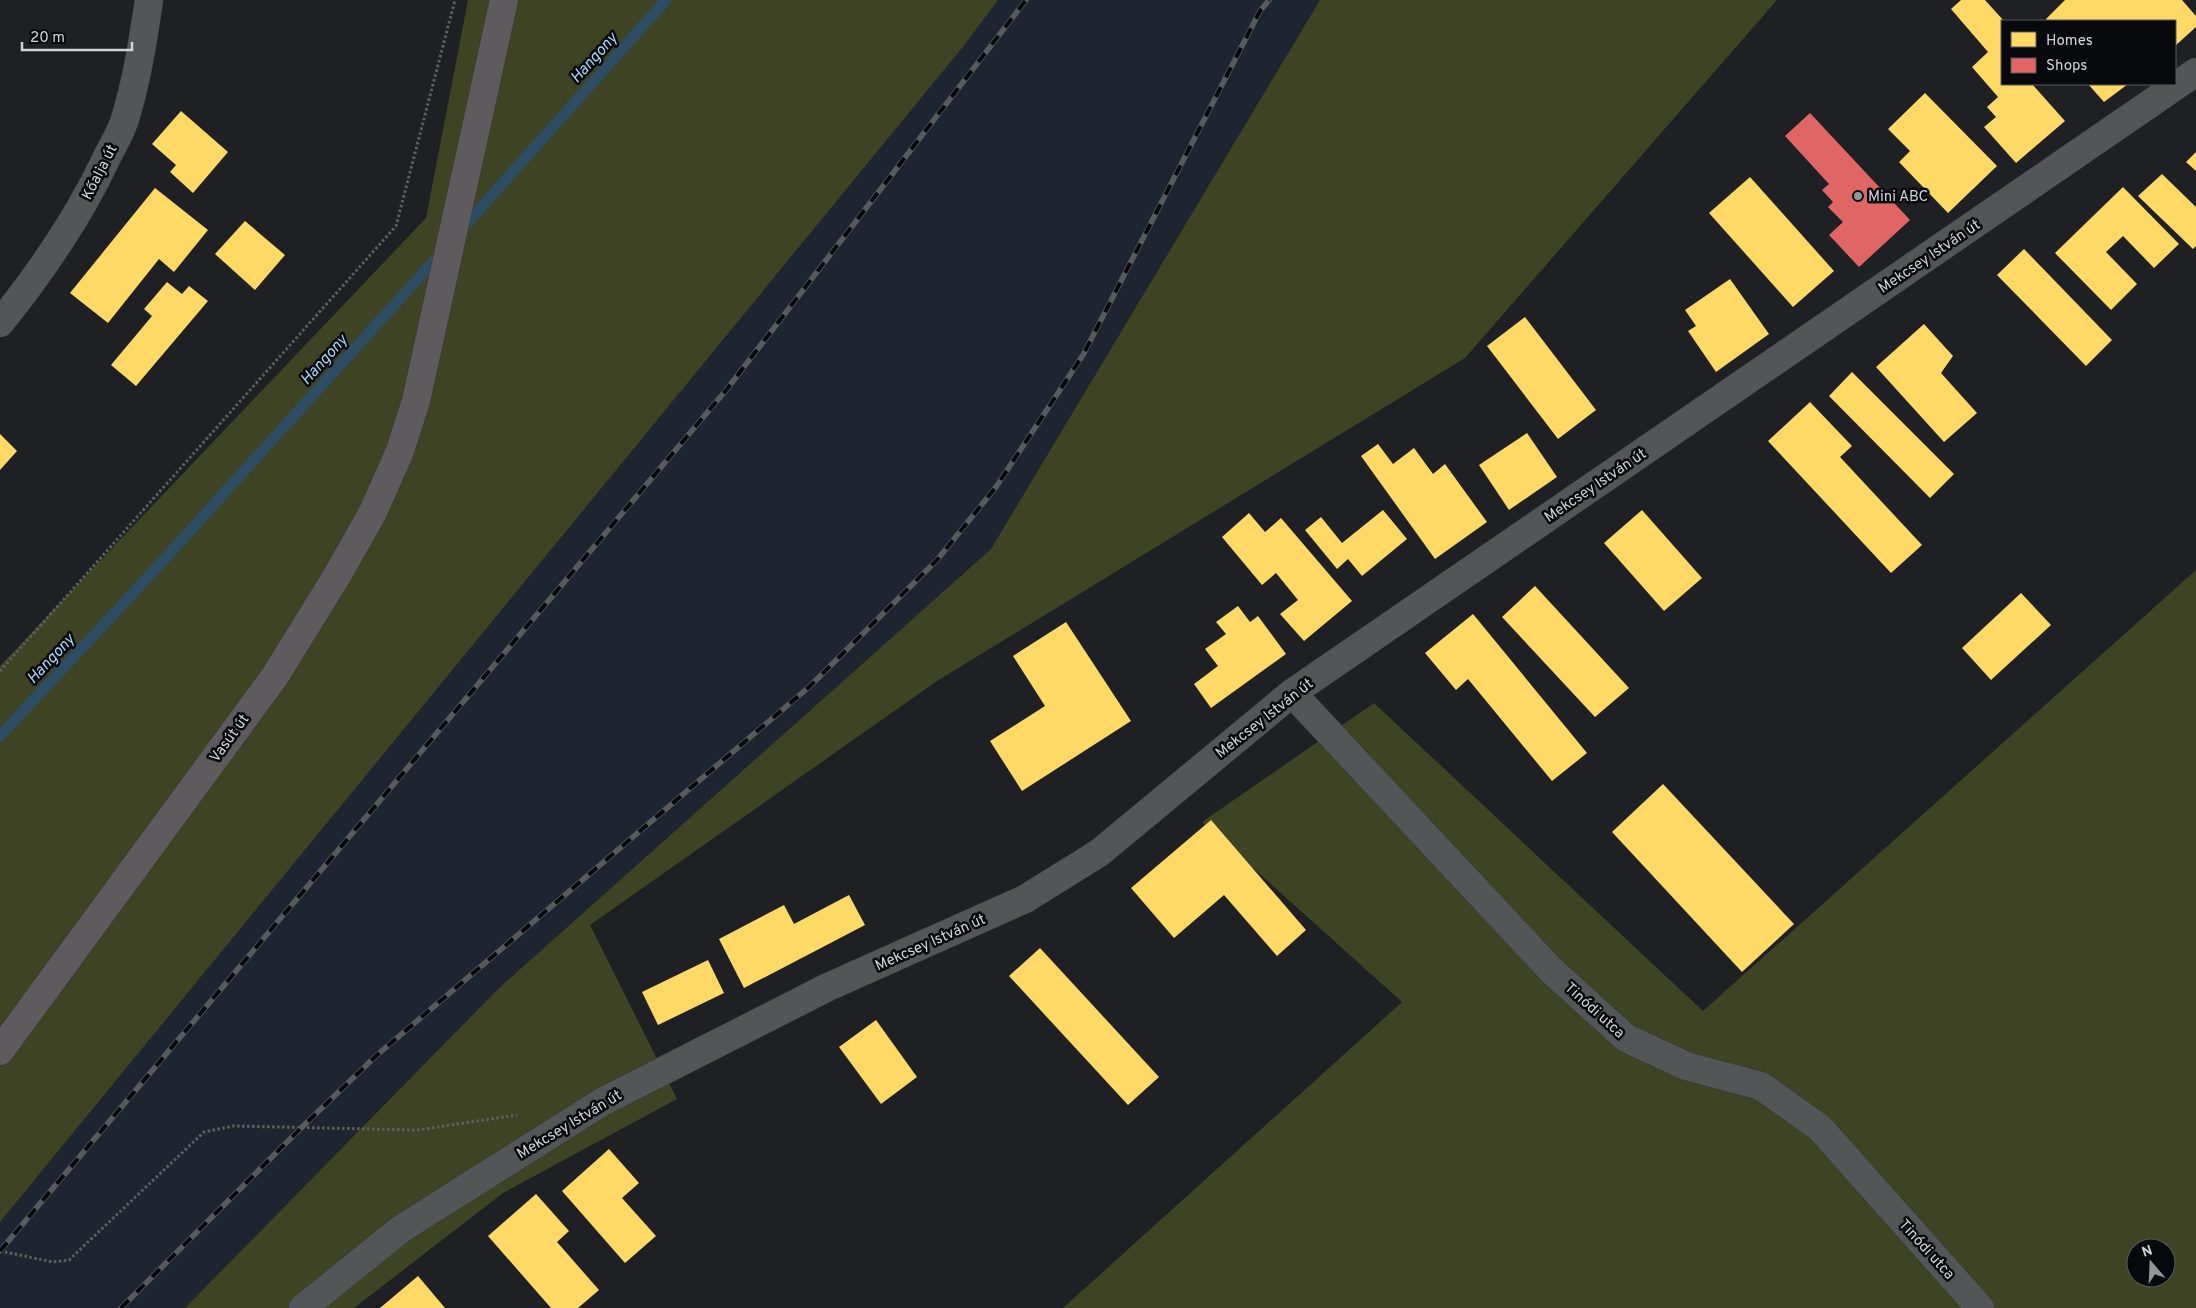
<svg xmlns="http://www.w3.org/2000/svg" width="2196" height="1308" font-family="Overpass,sans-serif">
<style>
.built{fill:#1f2530}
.green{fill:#3e4324;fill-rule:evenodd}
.homes{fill:#ffd966}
.shops{fill:#e06666}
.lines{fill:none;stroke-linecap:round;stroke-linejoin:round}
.stream{stroke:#2d4d64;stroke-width:11}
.minor-casing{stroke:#383a3d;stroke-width:29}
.major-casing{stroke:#383a3d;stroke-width:29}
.path{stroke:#5e5f61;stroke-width:3;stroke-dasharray:2.5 2.5;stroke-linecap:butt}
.minor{stroke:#535557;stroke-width:28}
.major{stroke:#5f5a5e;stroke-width:28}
.rail-casing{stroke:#595a5c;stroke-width:5.5}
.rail{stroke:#07090c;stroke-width:4;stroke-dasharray:11;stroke-linecap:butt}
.poi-dot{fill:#929599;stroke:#07090c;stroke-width:2}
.labels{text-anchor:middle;stroke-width:5;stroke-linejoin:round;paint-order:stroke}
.street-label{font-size:15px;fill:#d1d4d9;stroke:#07090c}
.poi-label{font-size:15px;fill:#d1d4d9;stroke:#07090c;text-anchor:start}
.water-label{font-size:16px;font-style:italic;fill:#a6d6fa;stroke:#07090c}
</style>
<rect width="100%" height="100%" fill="#1e2023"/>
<polygon class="built" points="998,0 1320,0 991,549 498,989 185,1308 0,1308 0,1222 962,48"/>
<g class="green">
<polygon points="468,0 998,0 962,48 0,1222 0,666 426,218"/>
<polygon points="1320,0 1777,0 1465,358 937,681 590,925 677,1099 503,1193 354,1308 185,1308 498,989 991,549"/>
<path d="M 2196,570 L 2196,1308 L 1063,1308 L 1402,1002 L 1202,822 L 1374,703 L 1703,1011 ZM 2136,1248 L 2166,1248 L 2166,1278 L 2136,1278 Z"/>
</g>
<g class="homes">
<polygon points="1961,0 1985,0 2004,21 2002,21 2002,84 2032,84 2065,121 2016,163 1984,127 1996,117 1987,107 1998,97 1972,67 1988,52 1951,9"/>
<polygon points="2065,0 2182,0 2196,16 2196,27 2175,46 2175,21 2048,21 2046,19"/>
<polygon points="2088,84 2128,84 2104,102"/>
<polygon points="1925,93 1997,166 1948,213 1899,162 1910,151 1888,129"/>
<polygon points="181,111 228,152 193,193 170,172 176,165 152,144"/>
<polygon points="2196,152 2196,171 2186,162"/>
<polygon points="2162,174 2196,207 2196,246 2193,249 2138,196"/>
<polygon points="1750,177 1834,271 1793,307 1709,213"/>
<polygon points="2123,187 2179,244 2154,268 2123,236 2106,252 2137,284 2111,310 2055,253"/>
<polygon points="155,188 208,230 174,272 159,259 108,323 70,293"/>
<polygon points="245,221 285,255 255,290 215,254"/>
<polygon points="2024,249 2112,340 2086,366 1997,275"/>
<polygon points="1730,279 1769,334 1716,372 1688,331 1696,326 1685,310"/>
<polygon points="167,282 182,294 189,286 208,301 136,386 111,365 152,316 144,309"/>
<polygon points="1525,317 1596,410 1558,439 1487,346"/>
<polygon points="1924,324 1953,356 1941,373 1977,413 1944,442 1876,367"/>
<polygon points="1852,372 1954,474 1930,498 1829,396"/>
<polygon points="1810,402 1852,446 1840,457 1922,545 1891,573 1768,441"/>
<polygon points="1527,433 1557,477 1509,510 1479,465"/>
<polygon points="0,434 17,451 0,470"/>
<polygon points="1378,444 1393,464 1414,448 1433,474 1445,464 1487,522 1435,559 1361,456"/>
<polygon points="1383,510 1407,539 1362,576 1348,559 1337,569 1305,530 1321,517 1342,543"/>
<polygon points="1642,510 1702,578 1664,611 1604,543"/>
<polygon points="1249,513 1265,532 1281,518 1352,601 1304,641 1280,614 1298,600 1276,573 1262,585 1222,537"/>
<polygon points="1535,586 1629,688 1595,717 1502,617"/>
<polygon points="2021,593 2051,625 1991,680 1962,648"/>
<polygon points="1238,606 1250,622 1258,616 1286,654 1211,708 1194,684 1218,666 1205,649 1226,634 1216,622"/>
<polygon points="1473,614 1587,753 1552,781 1468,679 1456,690 1425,653"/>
<polygon points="1066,622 1131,721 1022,791 990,741 1045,706 1013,656"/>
<polygon points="1663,784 1794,924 1742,972 1612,832"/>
<polygon points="1211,820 1306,930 1277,956 1224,895 1174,938 1131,888"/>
<polygon points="849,895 865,925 744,988 719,939 784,905 794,924"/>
<polygon points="1040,948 1159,1077 1128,1105 1009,976"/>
<polygon points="708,960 724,993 658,1025 642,992"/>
<polygon points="876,1020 917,1077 881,1104 839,1047"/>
<polygon points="609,1149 639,1183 622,1198 656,1236 625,1263 562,1191"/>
<polygon points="536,1194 569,1231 557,1242 599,1290 578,1308 551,1308 488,1236"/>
<polygon points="418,1276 445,1308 380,1308"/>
</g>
<polygon class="shops" points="1810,113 1910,220 1859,267 1829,235 1843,222 1828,207 1833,202 1822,190 1829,184 1785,136"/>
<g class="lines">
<g class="stream">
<polyline points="461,230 666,0"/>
<polyline points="0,736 160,564 442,252"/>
</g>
<g class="minor-casing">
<g id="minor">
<path d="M 0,323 C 42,271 79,217 107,157 C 113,145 121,132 125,119 C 137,80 143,40 149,0"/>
<polyline points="1292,693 1552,971 1626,1038 1686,1066 1761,1086 1820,1128 1980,1308"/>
<polyline points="303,1308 401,1229 602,1102 828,987 1025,899 1099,853 1292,693 2196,72"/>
</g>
</g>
<g class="major-casing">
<polyline id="major" points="0,1051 275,676 338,574 373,512 400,451 416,401 504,0"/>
</g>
<g class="path">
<polyline points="0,671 396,226 455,0"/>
<polyline points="0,1251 53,1262 69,1260 204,1132 233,1126 417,1130 517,1115"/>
</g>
<use href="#minor" class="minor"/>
<use href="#major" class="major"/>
<g class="rail-casing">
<g id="rail">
<polyline points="0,1251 727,389 1026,0"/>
<polyline points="121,1308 300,1129 377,1055 809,687 937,560 996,487 1083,355 1260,11 1269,0"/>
</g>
</g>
<use href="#rail" class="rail"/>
</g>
<circle class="poi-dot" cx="1858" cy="196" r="5"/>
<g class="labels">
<g class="street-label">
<text transform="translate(99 172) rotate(-63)" y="5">Kőalja út</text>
<text transform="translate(1929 256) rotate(-34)" y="5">Mekcsey István út</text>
<text transform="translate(1595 485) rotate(-34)" y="5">Mekcsey István út</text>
<text transform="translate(1264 718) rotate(-38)" y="5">Mekcsey István út</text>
<text transform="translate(229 738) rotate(-54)" y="5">Vasút út</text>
<text transform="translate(930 942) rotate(-24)" y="5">Mekcsey István út</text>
<text transform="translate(1595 1010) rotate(42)" y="5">Tinódi utca</text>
<text transform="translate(569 1124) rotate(-31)" y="5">Mekcsey István út</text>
<text transform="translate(1927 1249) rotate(48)" y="5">Tinódi utca</text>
</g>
<g class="poi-label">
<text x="1868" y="201">Mini ABC</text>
</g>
<g class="water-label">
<text transform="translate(593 57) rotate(-48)" y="6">Hangony</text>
<text transform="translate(323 359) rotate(-48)" y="6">Hangony</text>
<text transform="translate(50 658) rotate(-47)" y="6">Hangony</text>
</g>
</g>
<rect x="2001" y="20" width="175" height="65" fill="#07090c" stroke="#585a5e"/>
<rect x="2011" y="32" width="25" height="15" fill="#ffd966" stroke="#585a5e"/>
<text x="2046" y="45" font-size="15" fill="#d1d4d9">Homes</text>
<rect x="2011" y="58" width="25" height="15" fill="#e06666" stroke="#585a5e"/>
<text x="2046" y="70" font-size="15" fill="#d1d4d9">Shops</text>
<g transform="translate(2151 1263) rotate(341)"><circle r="24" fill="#07090c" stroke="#585a5e"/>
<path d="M0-4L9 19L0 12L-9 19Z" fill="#929599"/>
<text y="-8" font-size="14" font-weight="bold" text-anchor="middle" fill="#d1d4d9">N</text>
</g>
<path d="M22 42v8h110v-8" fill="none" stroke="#d1d4d9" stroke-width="2.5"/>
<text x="30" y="42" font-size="15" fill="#d1d4d9" stroke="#07090c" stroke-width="4" paint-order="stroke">20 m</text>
</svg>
